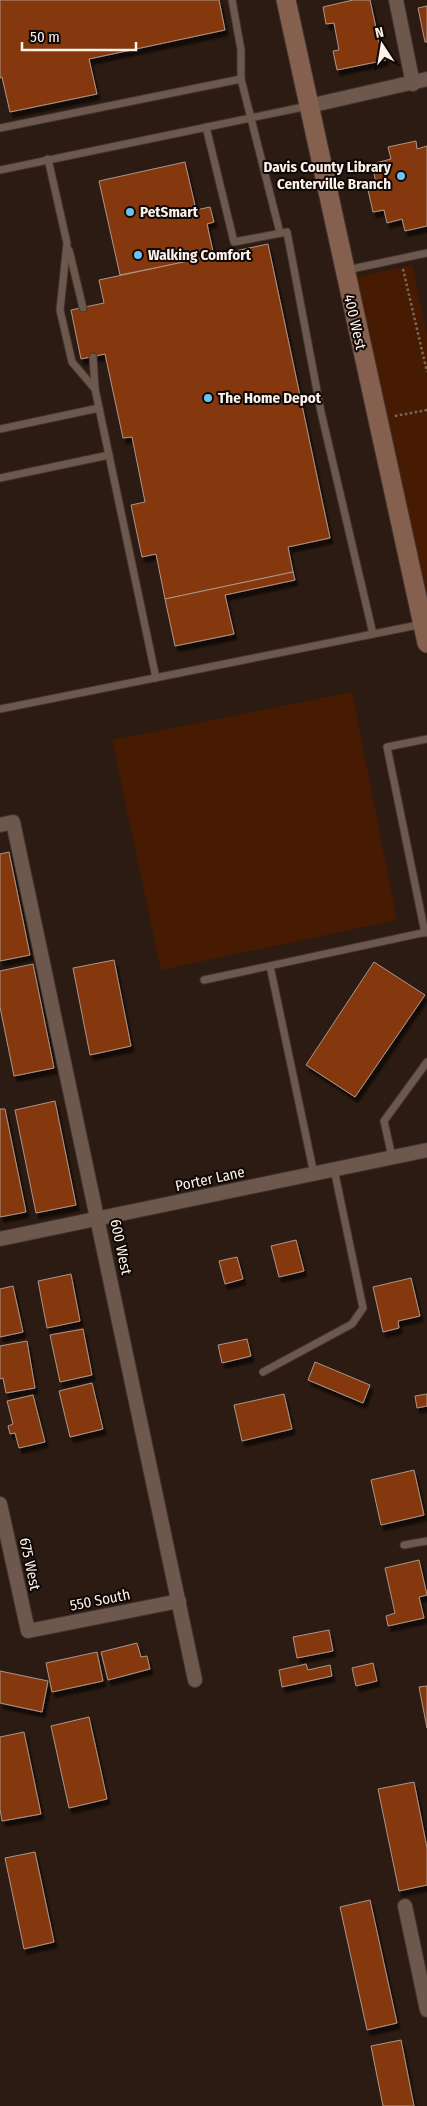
<svg xmlns="http://www.w3.org/2000/svg" width="427" height="2106" font-family="'Fira Sans Condensed',sans-serif">
<style>
.green{fill:#471b02}
.building{fill:#853908;stroke:#ac958a;filter:url(#shadow)}
.lines{fill:none;stroke-linecap:round;stroke-linejoin:round}
.lane-casing{stroke:#433430;stroke-width:9}
.street-casing{stroke:#433430;stroke-width:16}
.secondary-casing{stroke:#433430;stroke-width:21}
.path{stroke:#77675f;stroke-width:2.5;stroke-dasharray:2.5 2.5;stroke-linecap:butt}
.lane{stroke:#6d584e;stroke-width:7}
.street{stroke:#6d584e;stroke-width:14}
.secondary{stroke:#85604f;stroke-width:19}
.poi-dot{fill:#6dc2f3;stroke:#0f0805;stroke-width:2}
.labels{text-anchor:middle;stroke-width:4;stroke-linejoin:round;paint-order:stroke}
.poi-label{font-size:15px;font-weight:bold;fill:#fdf1eb;stroke:#0f0805;text-anchor:start}
.street-label{font-size:15px;fill:#fdf1eb;stroke:#0f0805}
</style>
<defs>
<filter id="shadow"><feDropShadow dx="3" dy="5.5" stdDeviation="1" flood-color="#0009"/></filter>
</defs>
<rect width="100%" height="100%" fill="#2c1b12"/>
<g class="green">
<polygon points="412,265 427,335 427,623 346,279"/>
<polygon points="352,692 397,920 161,970 112,740"/>
</g>
<g class="building">
<polygon points="0,0 219,0 225,30 89,59 97,94 10,112 2,77 0,78"/>
<polygon points="353,0 370,0 381,51 384,51 386,60 337,70 333,51 339,50 334,23 326,24 323,7"/>
<polygon points="427,6 427,42 425,42 418,8"/>
<polygon points="416,141 417,149 427,146 427,226 405,231 402,219 387,223 384,210 373,212 368,190 377,188 372,164 391,159 388,147"/>
<polygon points="185,162 196,210 210,207 214,222 207,224 214,256 120,275 99,181"/>
<polygon points="268,244 330,538 288,547 293,572 165,599 156,554 142,557 131,505 145,502 132,437 123,438 105,354 81,359 71,310 104,303 99,280"/>
<polygon points="293,572 295,580 225,595 234,634 175,646 165,599"/>
<polygon points="9,852 30,955 0,961 0,854"/>
<polygon points="114,960 131,1046 90,1055 73,968"/>
<polygon points="374,962 425,995 355,1097 306,1065"/>
<polygon points="33,964 54,1068 14,1076 0,1007 0,971"/>
<polygon points="55,1101 76,1205 36,1213 15,1110"/>
<polygon points="0,1109 5,1109 26,1212 0,1217"/>
<polygon points="296,1240 304,1271 279,1277 271,1246"/>
<polygon points="237,1257 243,1279 225,1284 219,1261"/>
<polygon points="71,1274 80,1321 47,1328 38,1281"/>
<polygon points="411,1278 420,1316 398,1321 399,1328 383,1332 373,1287"/>
<polygon points="13,1286 23,1332 0,1337 0,1289"/>
<polygon points="83,1329 92,1375 60,1382 50,1335"/>
<polygon points="247,1339 251,1356 222,1363 218,1345"/>
<polygon points="27,1341 35,1388 6,1393 3,1378 0,1379 0,1346"/>
<polygon points="315,1362 370,1385 363,1403 308,1380"/>
<polygon points="92,1383 103,1429 70,1437 59,1391"/>
<polygon points="284,1394 292,1429 242,1441 234,1405"/>
<polygon points="427,1394 427,1406 417,1408 415,1396"/>
<polygon points="33,1395 45,1442 19,1448 15,1433 10,1434 8,1426 13,1424 7,1401"/>
<polygon points="414,1470 424,1515 381,1525 371,1480"/>
<polygon points="419,1560 427,1595 419,1597 424,1618 388,1626 386,1616 395,1613 385,1568"/>
<polygon points="329,1630 333,1651 297,1658 293,1637"/>
<polygon points="137,1643 141,1657 147,1656 150,1669 108,1680 101,1652"/>
<polygon points="97,1652 103,1681 52,1692 46,1663"/>
<polygon points="373,1663 377,1681 356,1686 352,1668"/>
<polygon points="306,1664 308,1670 330,1665 332,1676 282,1687 279,1670"/>
<polygon points="0,1671 48,1681 42,1712 0,1703"/>
<polygon points="427,1686 427,1728 419,1687"/>
<polygon points="89,1717 107,1799 69,1808 51,1726"/>
<polygon points="24,1732 41,1814 2,1821 0,1809 0,1737"/>
<polygon points="414,1782 427,1848 427,1885 399,1891 378,1789"/>
<polygon points="35,1852 54,1942 24,1949 5,1858"/>
<polygon points="370,1900 397,2023 367,2030 340,1907"/>
<polygon points="401,2040 414,2106 383,2106 371,2046"/>
</g>
<g class="lines">
<g class="lane-casing">
<g id="lane">
<polyline points="232,0 241,50 241,79"/>
<polyline points="206,127 234,242 287,232 321,412 373,634"/>
<polyline points="0,128 241,79 280,233"/>
<polyline points="48,159 67,243 60,310 72,362 95,389 156,678"/>
<polyline points="0,170 308,106"/>
<polyline points="69,250 83,308"/>
<polyline points="347,270 427,253"/>
<polyline points="93,357 95,388"/>
<polyline points="0,429 99,408"/>
<polyline points="0,478 109,455"/>
<polyline points="0,709 423,624"/>
<polyline points="425,933 387,747 427,739"/>
<polyline points="270,966 314,1174"/>
<polyline points="204,980 427,932"/>
<polyline points="392,1157 384,1121 427,1062"/>
<polyline points="263,1372 352,1324 363,1308 334,1169"/>
<polyline points="404,1545 427,1541"/>
</g>
</g>
<g class="street-casing">
<g id="street">
<polyline points="396,0 413,84"/>
<polyline points="309,106 427,79"/>
<polyline points="0,825 13,822 195,1680"/>
<polyline points="0,1239 427,1150"/>
<polyline points="0,1504 28,1631 179,1601"/>
<polyline points="405,1906 427,2010"/>
</g>
</g>
<g class="secondary-casing">
<polyline id="secondary" points="286,0 427,643"/>
</g>
<g class="path">
<polyline points="403,269 427,372"/>
<polyline points="395,416 427,410"/>
</g>
<use href="#lane" class="lane"/>
<use href="#street" class="street"/>
<use href="#secondary" class="secondary"/>
</g>
<g class="poi-dot">
<circle cx="401" cy="176" r="5"/>
<circle cx="130" cy="212" r="5"/>
<circle cx="138" cy="255" r="5"/>
<circle cx="208" cy="398" r="5"/>
</g>
<g class="labels">
<g class="poi-label">
<text x="391" y="172" text-anchor="end">Davis County Library<tspan x="391" dy="17">Centerville Branch</tspan></text>
<text x="140" y="217">PetSmart</text>
<text x="148" y="260">Walking Comfort</text>
<text x="218" y="403">The Home Depot</text>
</g>
<g class="street-label">
<text transform="translate(355 322) rotate(77)" y="5">400 West</text>
<text transform="translate(210 1179) rotate(-12)" y="5">Porter Lane</text>
<text transform="translate(121 1247) rotate(78)" y="5">600 West</text>
<text transform="translate(30 1564) rotate(78)" y="5">675 West</text>
<text transform="translate(100 1600) rotate(-11)" y="5">550 South</text>
</g>
</g>
<g transform="translate(382 45) rotate(348)" stroke="#0f0805" stroke-width="4" paint-order="stroke">
<path d="M0-4L9 19L0 12L-9 19Z" fill="#fdf1eb"/>
<text y="-8" font-size="14" font-weight="bold" text-anchor="middle" fill="#fdf1eb">N</text>
</g>
<path d="M22 42v8h114v-8" fill="none" stroke="#fdf1eb" stroke-width="2.5"/>
<text x="30" y="42" font-size="15" fill="#fdf1eb" stroke="#0f0805" stroke-width="4" paint-order="stroke">50 m</text>
</svg>
